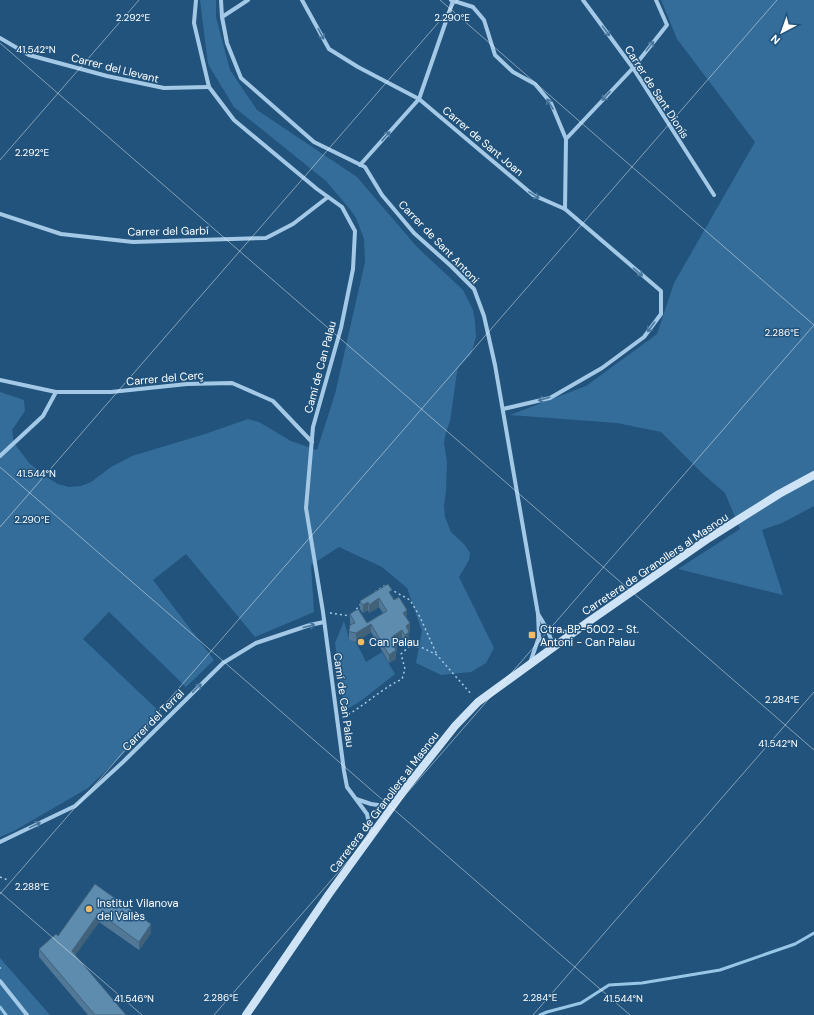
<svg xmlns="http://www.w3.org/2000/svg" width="814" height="1015" font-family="'DM Sans',sans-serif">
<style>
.green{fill:#346d9a}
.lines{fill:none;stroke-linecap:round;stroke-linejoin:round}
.stream{stroke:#98c6e7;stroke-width:3}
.path{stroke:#a4c9e6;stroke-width:1.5;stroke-dasharray:2 3;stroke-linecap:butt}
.minor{stroke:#a4c9e6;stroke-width:4}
.secondary{stroke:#cee3f5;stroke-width:8}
.wall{fill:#517896}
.shaded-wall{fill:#42627a}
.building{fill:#5e8caf;stroke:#42627a}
.oneway{stroke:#48769c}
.ticks{fill:none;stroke:#fff;stroke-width:1;stroke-opacity:0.45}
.poi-dot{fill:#f3ba65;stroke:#21537c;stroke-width:1.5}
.labels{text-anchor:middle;stroke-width:3;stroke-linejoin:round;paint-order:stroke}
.street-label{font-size:11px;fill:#fff;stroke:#21537c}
.poi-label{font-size:11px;fill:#fff;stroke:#21537c;text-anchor:start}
.ticks-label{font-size:10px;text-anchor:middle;fill:#fff;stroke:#21537c;stroke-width:3;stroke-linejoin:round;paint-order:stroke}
</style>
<rect width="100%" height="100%" fill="#21537c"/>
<g class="green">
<polygon points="200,0 216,0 216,17 230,70 257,110 357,177 417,247 463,290 473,310 475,322 476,337 471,354 459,367 457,372 450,421 446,432 444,443 447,462 446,491 444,506 445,517 451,532 464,544 470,553 469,560 459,577 494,648 486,663 471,672 441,675 416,663 422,631 407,588 382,567 339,547 311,565 314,612 255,637 186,554 153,580 214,660 186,687 109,612 83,639 163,715 88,788 14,831 0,837 0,392 24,400 25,411 12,430 14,443 30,464 48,478 58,484 69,487 81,486 91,482 111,467 132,456 205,434 248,419 259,422 291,441 317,450 335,394 365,262 364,239 356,218 349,208 326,181 234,107 208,64"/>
<polygon points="661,0 814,0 814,506 782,523 762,530 783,595 678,569 740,529 725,493 703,474 661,432 617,423 510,415 586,386 657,334 674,283 755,142 677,39"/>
<polygon points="344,621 349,639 351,641 356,642 366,662 382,652 395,674 362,700 344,711 335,643"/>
<polygon points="0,958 50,1015 0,1015"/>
</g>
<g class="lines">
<g class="stream">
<polyline points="0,1007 6,1015"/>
<polyline points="540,1015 547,1012 581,1003 609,985 642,983 720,970 795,944 814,933"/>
</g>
<g class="path">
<polyline points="390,589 410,600 420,617 437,655"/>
<polyline points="375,592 384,586 387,587"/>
<polyline points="330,613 351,616"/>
<polyline points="353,613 361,604"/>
<path d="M 344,717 C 364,706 381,689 402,679 L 405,669 L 401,654 L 411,645 L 423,648 L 437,655 L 472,695"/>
<polyline points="0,877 8,880"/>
<polyline points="0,968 1,968"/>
</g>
<g class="minor">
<polyline points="196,0 194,23 209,87 234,120 317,189 342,207 355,231 353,269 341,328 313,427 306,508 323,612 344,771 347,787 367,814 371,833"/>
<polyline points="221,0 222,17 227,43 241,78 314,142 365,167 382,195 414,233 451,266 474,289 484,316 495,365 538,614 539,637 530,663"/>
<polyline points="302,0 329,49 358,67 419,99 533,195 565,209 661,291 661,314 644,337 602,368 550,398 503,409"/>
<polyline points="451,0 473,7 484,20 495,55 513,72 535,84 551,103 566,139 565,209"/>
<polyline points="583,0 633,68 714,195"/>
<polyline points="222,17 248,0"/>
<polyline points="0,38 29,55 107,76 164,88 209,87"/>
<polyline points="566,139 633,68 667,25 656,0"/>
<polyline points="360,165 419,99 453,1"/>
<polyline points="0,214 61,234 133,242 266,238 293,224 328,197"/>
<polyline points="0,380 56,392 111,392 187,384 232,383 273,401 312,442"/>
<polyline points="0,456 43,416 56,392"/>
<path d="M 538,614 C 543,622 554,639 552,648 L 542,643 L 539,637"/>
<polyline points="545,626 563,632 572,631"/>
<polyline points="356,799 371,804 392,807"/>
<polyline points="0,842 75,806 123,762 223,663 256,643 310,625 324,622"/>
<polyline points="0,981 27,1015"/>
</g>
<polyline class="secondary" points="246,1015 329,894 405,789 455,726 478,702 588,622 709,538 779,494 814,475"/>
</g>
<g class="wall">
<polygon points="392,596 407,619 410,632 409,633 409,641 405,643 402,638 397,642 397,651 396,652 396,659 389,663 371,632 356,642 351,641 349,639 349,631 351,625 350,623 350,614 367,623 383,613 379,607 369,613 368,610 363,613 360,609 360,601"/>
<polygon points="95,884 151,933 139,950 99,922 75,955 126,1015 88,1015 39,957 39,949 58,936"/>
</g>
<g class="shaded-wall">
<polygon points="379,598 379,607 369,613 369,605"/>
<polygon points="368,602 368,610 363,613 363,605"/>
<polygon points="407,610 407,619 403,613"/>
<polygon points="410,623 410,632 409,633 409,641 405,643 406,626"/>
<polygon points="371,624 371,632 356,642 356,633"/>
<polygon points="402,630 402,638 393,645 393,636"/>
<polygon points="397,643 397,651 396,652 396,659 389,663 389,655 393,645"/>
<polygon points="99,913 99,922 72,960 72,951"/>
<polygon points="151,924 151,933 139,950 139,942"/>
</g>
<g class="building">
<polygon points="388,584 392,590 389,592 394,600 399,597 407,610 403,613 410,623 406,626 409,632 405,635 402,630 393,636 397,643 393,645 396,650 389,655 371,624 356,633 351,632 349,631 350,625 355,623 350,614 358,609 367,623 387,611 379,598 369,605 368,602 363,605 360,601"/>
<polygon points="95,884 151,924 139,942 99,913 72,951 126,1015 95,1015 39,949 56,934 58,936"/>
</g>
<defs><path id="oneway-shaft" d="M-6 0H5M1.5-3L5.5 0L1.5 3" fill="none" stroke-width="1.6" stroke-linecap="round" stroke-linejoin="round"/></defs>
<g class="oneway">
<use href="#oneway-shaft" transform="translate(606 31) rotate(54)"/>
<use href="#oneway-shaft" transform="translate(321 34) rotate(62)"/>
<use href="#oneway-shaft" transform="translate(650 46) rotate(-51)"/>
<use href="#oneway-shaft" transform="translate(606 96) rotate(133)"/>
<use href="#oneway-shaft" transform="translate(550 104) rotate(-122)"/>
<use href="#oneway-shaft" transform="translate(386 136) rotate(-48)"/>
<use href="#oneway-shaft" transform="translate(534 195) rotate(31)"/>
<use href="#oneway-shaft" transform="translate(638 272) rotate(41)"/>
<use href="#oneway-shaft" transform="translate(651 327) rotate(127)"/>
<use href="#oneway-shaft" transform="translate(544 399) rotate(164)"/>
<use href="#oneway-shaft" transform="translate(309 626) rotate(-15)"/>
<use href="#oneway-shaft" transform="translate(197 688) rotate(-44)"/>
<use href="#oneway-shaft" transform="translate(35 825) rotate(-26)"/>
</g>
<path class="ticks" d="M 440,0 L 814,325M 0,43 L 814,750M 0,160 L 139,0M 0,467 L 630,1015M 0,527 L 458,0M 0,892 L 142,1015M 0,894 L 777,0M 214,1015 L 814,325M 533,1015 L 814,692"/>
<g class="poi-dot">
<rect x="528" y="631" width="8" height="8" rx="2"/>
<circle cx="361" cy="642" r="4"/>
<circle cx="89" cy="909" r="4"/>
</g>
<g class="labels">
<g class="street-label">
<text transform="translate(115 68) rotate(14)" y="4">Carrer del Llevant</text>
<text transform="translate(657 92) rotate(57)" y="4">Carrer de Sant Dionís</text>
<text transform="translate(483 141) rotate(40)" y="4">Carrer de Sant Joan</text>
<text transform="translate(168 231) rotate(-1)" y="4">Carrer del Garbí</text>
<text transform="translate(439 242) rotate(46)" y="4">Carrer de Sant Antoni</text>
<text transform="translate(320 367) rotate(-75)" y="4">Camí de Can Palau</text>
<text transform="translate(165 378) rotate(-5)" y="4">Carrer del Cerç</text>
<text transform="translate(655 564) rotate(-34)" y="4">Carretera de Granollers al Masnou</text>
<text transform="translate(344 700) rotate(82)" y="4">Camí de Can Palau</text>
<text transform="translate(153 720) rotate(-45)" y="4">Carrer del Terral</text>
<text transform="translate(384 802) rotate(-53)" y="4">Carretera de Granollers al Masnou</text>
</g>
<g class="poi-label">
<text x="540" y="633">Ctra. BP-5002 - St.<tspan x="540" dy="13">Antoni - Can Palau</tspan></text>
<text x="369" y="646">Can Palau</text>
<text x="97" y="907">Institut Vilanova<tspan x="97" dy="13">del Vallès</tspan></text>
</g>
</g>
<g class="ticks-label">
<text x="452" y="21">2.290°E</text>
<text x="133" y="21">2.292°E</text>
<text x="36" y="53">41.542°N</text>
<text x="32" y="156">2.292°E</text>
<text x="782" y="336">2.286°E</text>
<text x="36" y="477">41.544°N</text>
<text x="32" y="523">2.290°E</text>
<text x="782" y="703">2.284°E</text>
<text x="778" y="747">41.542°N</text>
<text x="32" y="890">2.288°E</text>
<text x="221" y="1001">2.286°E</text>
<text x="540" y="1001">2.284°E</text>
<text x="134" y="1002">41.546°N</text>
<text x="623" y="1002">41.544°N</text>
</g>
<g transform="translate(782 32) rotate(221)" stroke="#21537c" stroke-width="3" paint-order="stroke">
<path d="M0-3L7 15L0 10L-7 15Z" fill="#ffffff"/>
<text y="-6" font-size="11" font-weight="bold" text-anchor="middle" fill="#ffffff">N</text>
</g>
</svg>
